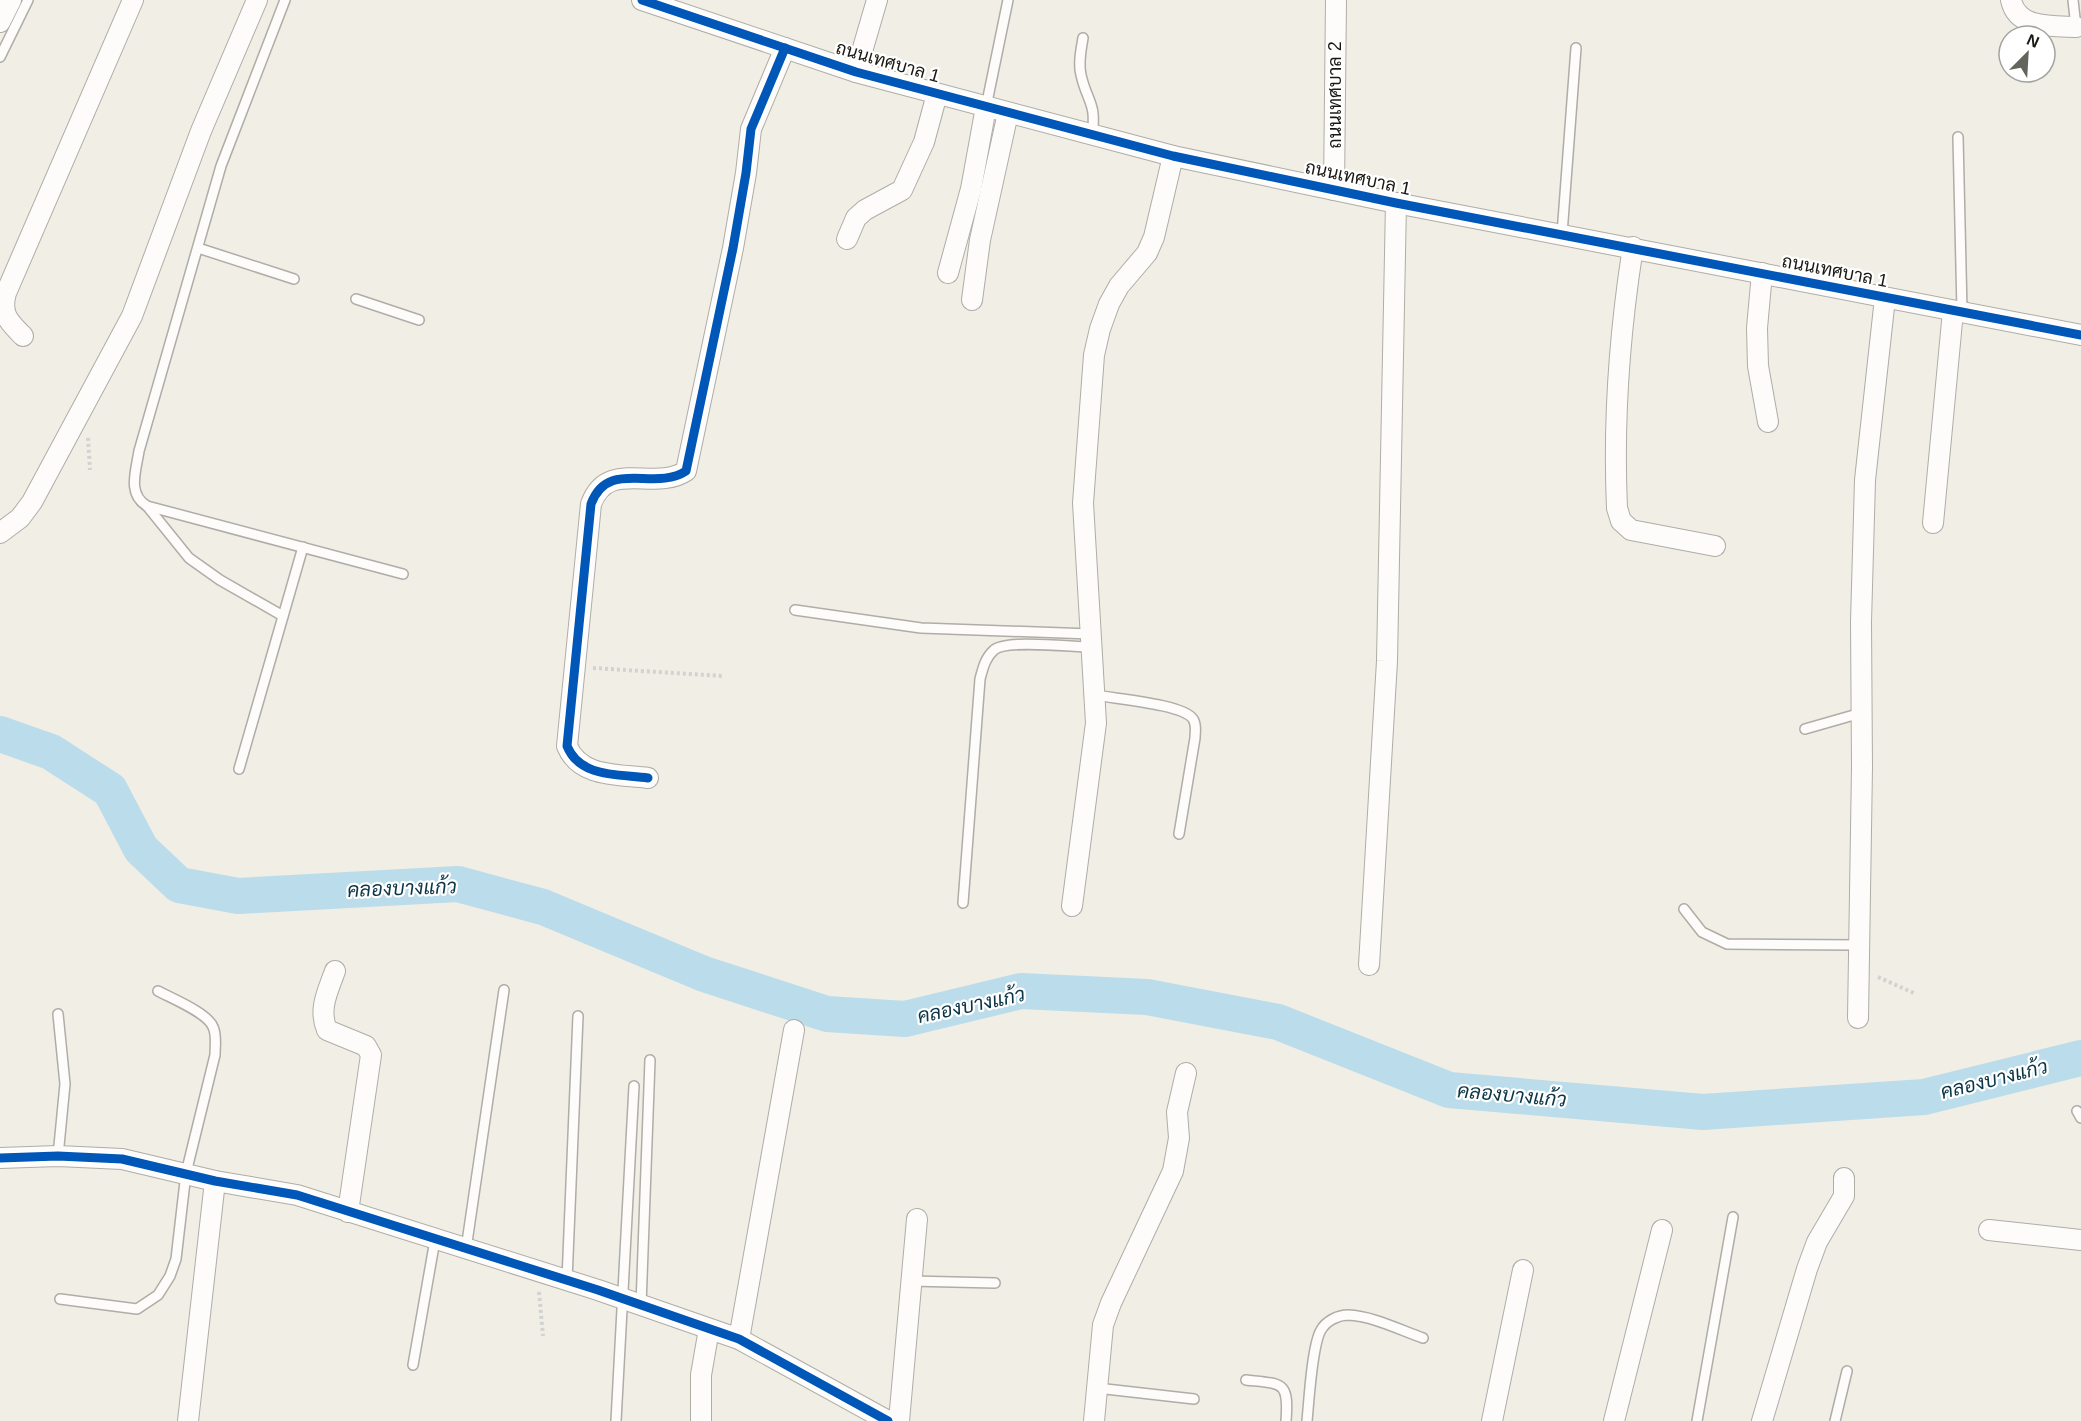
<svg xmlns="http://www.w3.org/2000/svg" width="2081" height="1421" font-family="Arial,Sarabun,sans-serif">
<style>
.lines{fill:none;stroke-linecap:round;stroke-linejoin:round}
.river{stroke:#bbdcea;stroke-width:36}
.lane-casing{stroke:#aeada6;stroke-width:12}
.street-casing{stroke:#aeada6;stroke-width:22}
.path{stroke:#d2d2d0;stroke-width:4;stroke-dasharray:3 3;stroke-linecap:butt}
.lane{stroke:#fdfcfb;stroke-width:9}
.street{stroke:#fdfcfb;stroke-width:20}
.cycleway-casing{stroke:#fff;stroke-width:13}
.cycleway{stroke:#0057b8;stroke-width:9}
.labels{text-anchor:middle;stroke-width:4.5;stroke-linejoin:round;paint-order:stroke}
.street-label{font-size:18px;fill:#191812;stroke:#fff}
.water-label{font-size:20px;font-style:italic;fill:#0c3647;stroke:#fff}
</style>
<rect width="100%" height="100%" fill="#f0eee5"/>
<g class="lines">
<polyline class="river" points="0,734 51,752 110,790 141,849 179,885 238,896 458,884 543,907 704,974 827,1014 905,1019 1021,991 1147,997 1278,1022 1449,1090 1703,1112 1924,1097 2081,1058"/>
<g class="lane-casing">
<g id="lane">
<path d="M 285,0 L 221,166 L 139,451 C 136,471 127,494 147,506 L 403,574"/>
<polyline points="2073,0 2076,27"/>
<path d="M 1083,38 C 1081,50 1078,63 1081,75 C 1087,102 1097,103 1092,135"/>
<polyline points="0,57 28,0"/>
<polyline points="986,107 1008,0"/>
<polyline points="1958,137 1962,311"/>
<polyline points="1562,234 1576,48"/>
<polyline points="198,248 294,279"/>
<polyline points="356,299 419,320"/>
<polyline points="147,506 189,558 220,580 283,616"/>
<polyline points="795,610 921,628 1091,634"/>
<path d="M 1096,695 C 1115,699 1183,704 1193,719 C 1197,725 1195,732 1195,738 L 1179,834"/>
<polyline points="1805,729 1861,713"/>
<polyline points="239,769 303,547"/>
<path d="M 963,903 L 980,679 C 983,668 985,658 994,650 C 1007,639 1072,647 1091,647"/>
<polyline points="1684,909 1702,932 1727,944 1859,945"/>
<polyline points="2077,1111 2081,1118"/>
<polyline points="58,1156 65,1084 58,1014"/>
<polyline points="466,1249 504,990"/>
<polyline points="567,1280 578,1016"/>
<polyline points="911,1281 995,1283"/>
<path d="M 60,1299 L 137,1309 L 158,1295 L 170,1276 L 176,1259 L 186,1173 L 215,1055 C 215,1046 217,1035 213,1027 C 208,1013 171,998 158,991"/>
<polyline points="641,1305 650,1060"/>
<polyline points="413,1365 435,1240"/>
<path d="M 1246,1380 C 1283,1384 1289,1381 1286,1421"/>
<polyline points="1097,1388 1194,1399"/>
<polyline points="616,1421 634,1086"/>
<path d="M 1307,1421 C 1309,1401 1312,1345 1321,1330 C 1326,1321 1338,1315 1348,1315 C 1373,1316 1400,1330 1423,1338"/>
<polyline points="1697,1421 1733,1217"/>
<polyline points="1835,1421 1847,1371"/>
</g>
</g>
<g class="street-casing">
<g id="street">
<polyline points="642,0 856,72 1173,156 1396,203 2081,335"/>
<path d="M 2011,0 C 2017,29 2052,26 2076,27"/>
<polyline points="0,22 11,0"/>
<polyline points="856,72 877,0"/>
<polyline points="1334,190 1336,0"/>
<polyline points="847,239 856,218 865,210 902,190 924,142 937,94"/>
<path d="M 1633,247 C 1619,336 1613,418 1617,508 L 1621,521 L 1631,530 L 1715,546"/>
<polyline points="948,273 971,189 986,107"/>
<polyline points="1762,273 1757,328 1758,366 1768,422"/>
<polyline points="972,300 980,240 1008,113"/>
<path d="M 23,336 C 9,322 0,314 6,293 L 133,0"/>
<polyline points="1933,523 1953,311"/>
<polyline points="0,533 20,518 32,502 132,316 201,131 257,0"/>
<path d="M 648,778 C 619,774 580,778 567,746 L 591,504 C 608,458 654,492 686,471 L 733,248 L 746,173 L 751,129 L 785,48"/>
<polyline points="1072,906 1096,723 1083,503 1094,355 1100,329 1109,304 1119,286 1147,253 1154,237 1173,156"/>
<polyline points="1369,965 1387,661 1396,203"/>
<path d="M 335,971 C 328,991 318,1009 327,1030 L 366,1046 L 371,1055 L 348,1212"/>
<polyline points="1858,1018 1862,767 1861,622 1865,480 1885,298"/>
<polyline points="0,1158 58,1156 122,1159 215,1181 297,1195 598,1290 739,1339 888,1421"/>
<polyline points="1989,1230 2081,1240"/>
<polyline points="739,1339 794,1030"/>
<polyline points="188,1421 215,1181"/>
<polyline points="701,1421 701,1375 709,1329"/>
<polyline points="899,1421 917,1219"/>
<polyline points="1094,1421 1103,1325 1111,1303 1173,1171 1179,1138 1177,1112 1186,1073"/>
<polyline points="1492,1421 1523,1270"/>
<polyline points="1614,1421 1662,1230"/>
<polyline points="1762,1421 1807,1269 1817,1242 1844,1196 1844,1178"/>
</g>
</g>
<g class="path">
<polyline points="88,438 90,470"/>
<polyline points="593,668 723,676"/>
<polyline points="1878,977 1916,994"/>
<polyline points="539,1292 543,1336"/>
</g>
<use href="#lane" class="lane"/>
<use href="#street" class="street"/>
<g class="cycleway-casing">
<g id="cycleway">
<polyline points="642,0 856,72 1173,156 1396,203 2081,335"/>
<path d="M 648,778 C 619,774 580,778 567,746 L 591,504 C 608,458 654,492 686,471 L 733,248 L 746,173 L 751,129 L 785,48"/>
<polyline points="0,1158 58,1156 122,1159 215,1181 297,1195 598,1290 739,1339 888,1421"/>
</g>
</g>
<use href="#cycleway" class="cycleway"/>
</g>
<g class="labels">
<g class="street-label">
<text transform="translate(888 62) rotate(16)" y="6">ถนนเทศบาล 1</text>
<text transform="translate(1335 95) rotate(-90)" y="6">ถนนเทศบาล 2</text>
<text transform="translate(1358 178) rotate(12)" y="6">ถนนเทศบาล 1</text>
<text transform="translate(1835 271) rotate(11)" y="6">ถนนเทศบาล 1</text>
</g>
<g class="water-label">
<text transform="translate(402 888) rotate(-2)" y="7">คลองบางแก้ว</text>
<text transform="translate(971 1005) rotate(-12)" y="7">คลองบางแก้ว</text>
<text transform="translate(1994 1079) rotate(-14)" y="7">คลองบางแก้ว</text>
<text transform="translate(1512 1095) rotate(5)" y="7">คลองบางแก้ว</text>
</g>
</g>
<g transform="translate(2027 54) rotate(24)"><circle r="28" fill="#ffffff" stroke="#a3a3a0" stroke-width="1.5"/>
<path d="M0-4.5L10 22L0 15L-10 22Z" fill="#64635c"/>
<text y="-9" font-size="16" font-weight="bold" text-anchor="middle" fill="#191812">N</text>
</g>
</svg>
